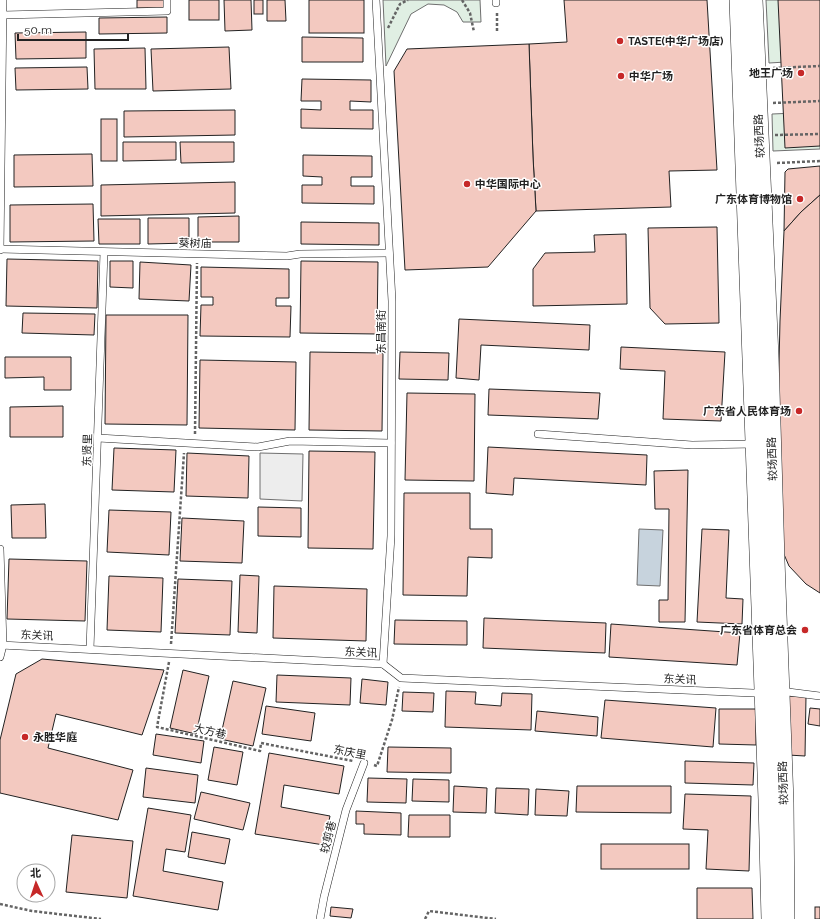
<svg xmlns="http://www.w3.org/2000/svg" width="820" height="919" font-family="Raleway,'Noto Sans SC',sans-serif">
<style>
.green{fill:#e0efe3;stroke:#6f6f6f}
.parking{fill:#ededed;stroke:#6f6f6f}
.water{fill:#c7d3dd;stroke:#6f6f6f}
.building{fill:#f3c9c0;stroke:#222}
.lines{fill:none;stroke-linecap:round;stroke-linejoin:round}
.lane-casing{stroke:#222;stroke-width:8}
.secondary-casing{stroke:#222;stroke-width:20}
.path{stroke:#646464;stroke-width:2.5;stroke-dasharray:3 2;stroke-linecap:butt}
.lane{stroke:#fff;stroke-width:7}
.secondary{stroke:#fff;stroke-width:19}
.poi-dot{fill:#c62828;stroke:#fff;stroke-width:1.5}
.labels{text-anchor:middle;stroke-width:3;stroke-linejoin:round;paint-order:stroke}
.poi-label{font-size:11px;font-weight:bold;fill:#222;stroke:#fff;text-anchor:start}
.street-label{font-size:11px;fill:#222;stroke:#fff}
</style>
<rect width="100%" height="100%" fill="#fff"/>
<g class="green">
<polygon points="383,0 480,0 481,22 463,22 457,12 444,5 428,4 411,14 386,66"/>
<polygon points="766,0 820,0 820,60 769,63"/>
<polygon points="820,112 820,149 773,151 772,114"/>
</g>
<polygon class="parking" points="260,453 303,454 302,501 260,499"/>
<polygon class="water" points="639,529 663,530 660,586 637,585"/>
<g class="building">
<rect x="137" y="0" width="28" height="8"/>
<rect x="189" y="0" width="30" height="20"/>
<polygon points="224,0 251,0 252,30 225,31"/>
<rect x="254" y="0" width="9" height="14"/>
<polygon points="267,0 285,0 286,21 267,21"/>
<rect x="309" y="0" width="55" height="33"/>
<polygon points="564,0 707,0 717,170 669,171 671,207 536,211 533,157 529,44 567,42"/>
<polygon points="778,0 820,0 820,146 785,148"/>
<polygon points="167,17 167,33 99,34 99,18"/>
<polygon points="86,32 86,58 16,59 15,33"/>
<polygon points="302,37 363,38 363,62 302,62"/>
<polygon points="529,44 533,157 536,211 488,267 405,270 394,71 407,49"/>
<polygon points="229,47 231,89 153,91 151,49"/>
<polygon points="145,48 146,89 95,89 94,49"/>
<polygon points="87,67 88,89 16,90 15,68"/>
<polygon points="302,79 371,80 371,102 350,101 350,110 373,110 373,129 301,128 301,109 321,110 321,101 301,101"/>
<polygon points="235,110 235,135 124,137 124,111"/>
<rect x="101" y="119" width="16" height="42"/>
<polygon points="123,142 176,142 176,160 123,161"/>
<polygon points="180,142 234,142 234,162 181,163"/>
<polygon points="92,154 93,186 14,187 14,155"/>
<polygon points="303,155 372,156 372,177 351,177 351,186 374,186 374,204 302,203 302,185 322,185 322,177 303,176"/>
<polygon points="820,166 820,195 801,212 784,231 785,172 788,169"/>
<polygon points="235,182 235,213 101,216 101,185"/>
<polygon points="820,195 820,593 806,584 789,566 780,545 777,448 780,321 784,231 801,212"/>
<polygon points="93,204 94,241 10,242 10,205"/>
<polygon points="239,216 239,242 198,242 198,217"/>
<polygon points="148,218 189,218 189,243 148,244"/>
<polygon points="98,219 140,219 140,244 99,244"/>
<polygon points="301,222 379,223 379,245 301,244"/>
<polygon points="717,227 719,323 665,324 650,308 648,228"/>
<polygon points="626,234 627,304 533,306 533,269 545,253 595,252 594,235"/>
<polygon points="7,259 98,261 97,308 6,306"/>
<polygon points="110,261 133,261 133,288 110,287"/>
<polygon points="301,261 378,262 377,334 300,333"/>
<polygon points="140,262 191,265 189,301 139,299"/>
<polygon points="201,267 289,269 289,298 276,298 276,306 291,306 290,337 200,336 201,305 213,305 213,297 201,297"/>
<polygon points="23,313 95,314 94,335 22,333"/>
<polygon points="106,315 188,315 187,425 105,424"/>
<polygon points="459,319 590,325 589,350 481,345 479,380 456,378"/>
<polygon points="621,347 725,352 721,421 663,419 665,371 620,369"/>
<polygon points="310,352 383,353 382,431 309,430"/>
<polygon points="400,352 449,353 448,380 399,379"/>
<polygon points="5,357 71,357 71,390 44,390 44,377 5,378"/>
<polygon points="200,360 296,362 295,430 199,428"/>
<polygon points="489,389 600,393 598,419 488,415"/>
<polygon points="407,393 475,394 474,481 405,480"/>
<polygon points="63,406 63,437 10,437 10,407"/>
<polygon points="488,447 647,455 646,485 514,478 513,495 486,493"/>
<polygon points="114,448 176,450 174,492 112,490"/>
<polygon points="309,451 375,452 373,549 308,548"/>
<polygon points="187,453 249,456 248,498 186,496"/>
<polygon points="688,470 685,622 659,622 659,600 668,600 669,509 655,509 654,471"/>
<polygon points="404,493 470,493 470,529 492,529 492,558 468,557 467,596 403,595"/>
<polygon points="45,504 46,538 12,538 11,505"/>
<polygon points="258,507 301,508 301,537 258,536"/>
<polygon points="109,510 171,512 169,555 107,552"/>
<polygon points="182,518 244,521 242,563 180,561"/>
<polygon points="702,529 729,530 726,598 743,599 742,624 697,622"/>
<polygon points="9,559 87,561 85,621 7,619"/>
<polygon points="240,575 259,576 257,633 238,632"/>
<polygon points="109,576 163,578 161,632 107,630"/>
<polygon points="178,579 232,581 230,635 175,633"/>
<polygon points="274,586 367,589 366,641 273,638"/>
<polygon points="484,618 606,623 605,653 483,648"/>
<polygon points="395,620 467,621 467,645 394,644"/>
<polygon points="611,624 740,633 737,665 609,657"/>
<polygon points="42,659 164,670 142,735 56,714 48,748 133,770 118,820 0,793 0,740 16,674"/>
<polygon points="183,670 209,676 196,734 170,728"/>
<polygon points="277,675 351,678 350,705 276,702"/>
<polygon points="362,679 388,682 386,705 360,703"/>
<polygon points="233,681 266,688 253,746 220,739"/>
<polygon points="446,691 476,692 475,704 501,706 502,693 532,694 531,730 445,727"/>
<polygon points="403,692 434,693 433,712 402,711"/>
<polygon points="789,696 806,696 805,756 788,755"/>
<polygon points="605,700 716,708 713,747 601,738"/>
<polygon points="266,706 315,713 311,741 262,734"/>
<polygon points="810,708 820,709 820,726 808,724"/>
<polygon points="719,709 756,709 756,745 719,744"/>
<polygon points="537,711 598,717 597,736 535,731"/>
<polygon points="156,734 204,741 201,763 153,755"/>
<polygon points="214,747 243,752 237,785 208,780"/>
<polygon points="388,747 451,748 451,773 387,772"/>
<polygon points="269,753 344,766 339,794 284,785 281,807 330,816 324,845 255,834"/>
<polygon points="685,761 754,763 753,785 685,783"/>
<polygon points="146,768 198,775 195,803 143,797"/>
<polygon points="368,778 407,779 406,803 367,802"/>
<polygon points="413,779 449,780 449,802 412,801"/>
<polygon points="454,786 487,788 486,813 453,812"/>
<polygon points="577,786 671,786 671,813 576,812"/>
<polygon points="496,788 529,789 528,815 495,813"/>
<polygon points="536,789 569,791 567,816 535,815"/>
<polygon points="201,792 250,803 243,830 194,819"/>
<polygon points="685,794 751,796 749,871 706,869 708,830 683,829"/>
<polygon points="148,808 191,815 185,852 166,849 163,871 223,882 218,910 133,896"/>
<polygon points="356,811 401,813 401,835 364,834 364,824 356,824"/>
<polygon points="409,815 450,815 450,837 408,837"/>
<polygon points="192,832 230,839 225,864 188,857"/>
<polygon points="72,835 133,841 127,898 66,892"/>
<rect x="601" y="844" width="88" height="25"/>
<polygon points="697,888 752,888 753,919 697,919"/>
<polygon points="331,907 353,909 351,918 330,916"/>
<rect x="815" y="907" width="5" height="12"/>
</g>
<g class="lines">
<g class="lane-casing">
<g id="lane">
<polyline points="376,0 392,301 391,536 383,664"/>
<polyline points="496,0 496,3"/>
<polyline points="3,15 167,11 167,0"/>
<polyline points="0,249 287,256 300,254 389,253"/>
<polyline points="0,250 3,0"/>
<polyline points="538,434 692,445 754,444"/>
<polyline points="98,438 258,447 290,441 391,443"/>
<polyline points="0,549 3,645 0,657"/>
<polyline points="0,645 383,664 401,678 753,693 764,693"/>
<polyline points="90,649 104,252"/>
<polyline points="780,692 788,692 820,696"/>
<polyline points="320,919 324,897 346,810 364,763"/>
</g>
</g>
<g class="secondary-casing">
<g id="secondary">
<polyline points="739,0 768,800 771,919"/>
<polyline points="753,0 769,357 775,560 784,802 785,919"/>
</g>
</g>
<g class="path">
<polyline points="462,0 470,13 474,32"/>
<polyline points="497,13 497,31"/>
<polyline points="388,28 400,4 408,0"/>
<polyline points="773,68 820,66"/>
<polyline points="773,103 820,101"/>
<polyline points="775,135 820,134"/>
<polyline points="777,163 820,161"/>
<polyline points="195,434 197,263"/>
<polyline points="171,644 184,453"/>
<polyline points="169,662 157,727 260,751 261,743 353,761"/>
<polyline points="374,765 377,766 392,720 399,687"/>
<polyline points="0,904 32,911 101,919"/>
<polyline points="425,919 429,911 496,919"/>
</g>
<use href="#lane" class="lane"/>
<use href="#secondary" class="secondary"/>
</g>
<g class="poi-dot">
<circle cx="620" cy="41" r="4"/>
<circle cx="801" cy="73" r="4"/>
<circle cx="621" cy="76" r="4"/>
<circle cx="467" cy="184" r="4"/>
<circle cx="800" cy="199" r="4"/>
<circle cx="799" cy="411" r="4"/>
<circle cx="805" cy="630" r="4"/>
<circle cx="25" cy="737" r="4"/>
</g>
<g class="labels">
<g class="poi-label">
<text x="628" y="45">TASTE(中华广场店)</text>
<text x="793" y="77" text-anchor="end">地王广场</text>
<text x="629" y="80">中华广场</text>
<text x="475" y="188">中华国际中心</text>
<text x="792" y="203" text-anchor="end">广东体育博物馆</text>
<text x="791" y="415" text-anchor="end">广东省人民体育场</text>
<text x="797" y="634" text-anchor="end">广东省体育总会</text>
<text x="33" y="741">永胜华庭</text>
</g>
<g class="street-label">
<text transform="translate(759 136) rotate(-93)" y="4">较场西路</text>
<text transform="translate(195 243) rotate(1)" y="4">葵树庙</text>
<text transform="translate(381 332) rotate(-90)" y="4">东昌南街</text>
<text transform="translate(87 450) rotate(-88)" y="4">东贤里</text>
<text transform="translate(772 459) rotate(-92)" y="4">较场西路</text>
<text transform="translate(37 635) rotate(3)" y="4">东关讯</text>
<text transform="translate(361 652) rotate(3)" y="4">东关讯</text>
<text transform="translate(680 679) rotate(3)" y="4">东关讯</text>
<text transform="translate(210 731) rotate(13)" y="4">大方巷</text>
<text transform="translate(350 752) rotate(11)" y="4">东庆里</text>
<text transform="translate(783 783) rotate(-92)" y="4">较场西路</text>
<text transform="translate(328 837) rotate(-76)" y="4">较剪巷</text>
</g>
</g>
<g transform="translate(36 883) rotate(357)"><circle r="19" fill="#ffffff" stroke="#a7a7a7"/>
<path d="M0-3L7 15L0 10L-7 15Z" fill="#c62828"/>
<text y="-6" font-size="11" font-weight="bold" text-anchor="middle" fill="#222222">北</text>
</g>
<path d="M18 34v6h110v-6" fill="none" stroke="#222222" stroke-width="2"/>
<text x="24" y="34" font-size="12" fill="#222222" stroke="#ffffff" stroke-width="3" paint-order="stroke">50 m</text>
</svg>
